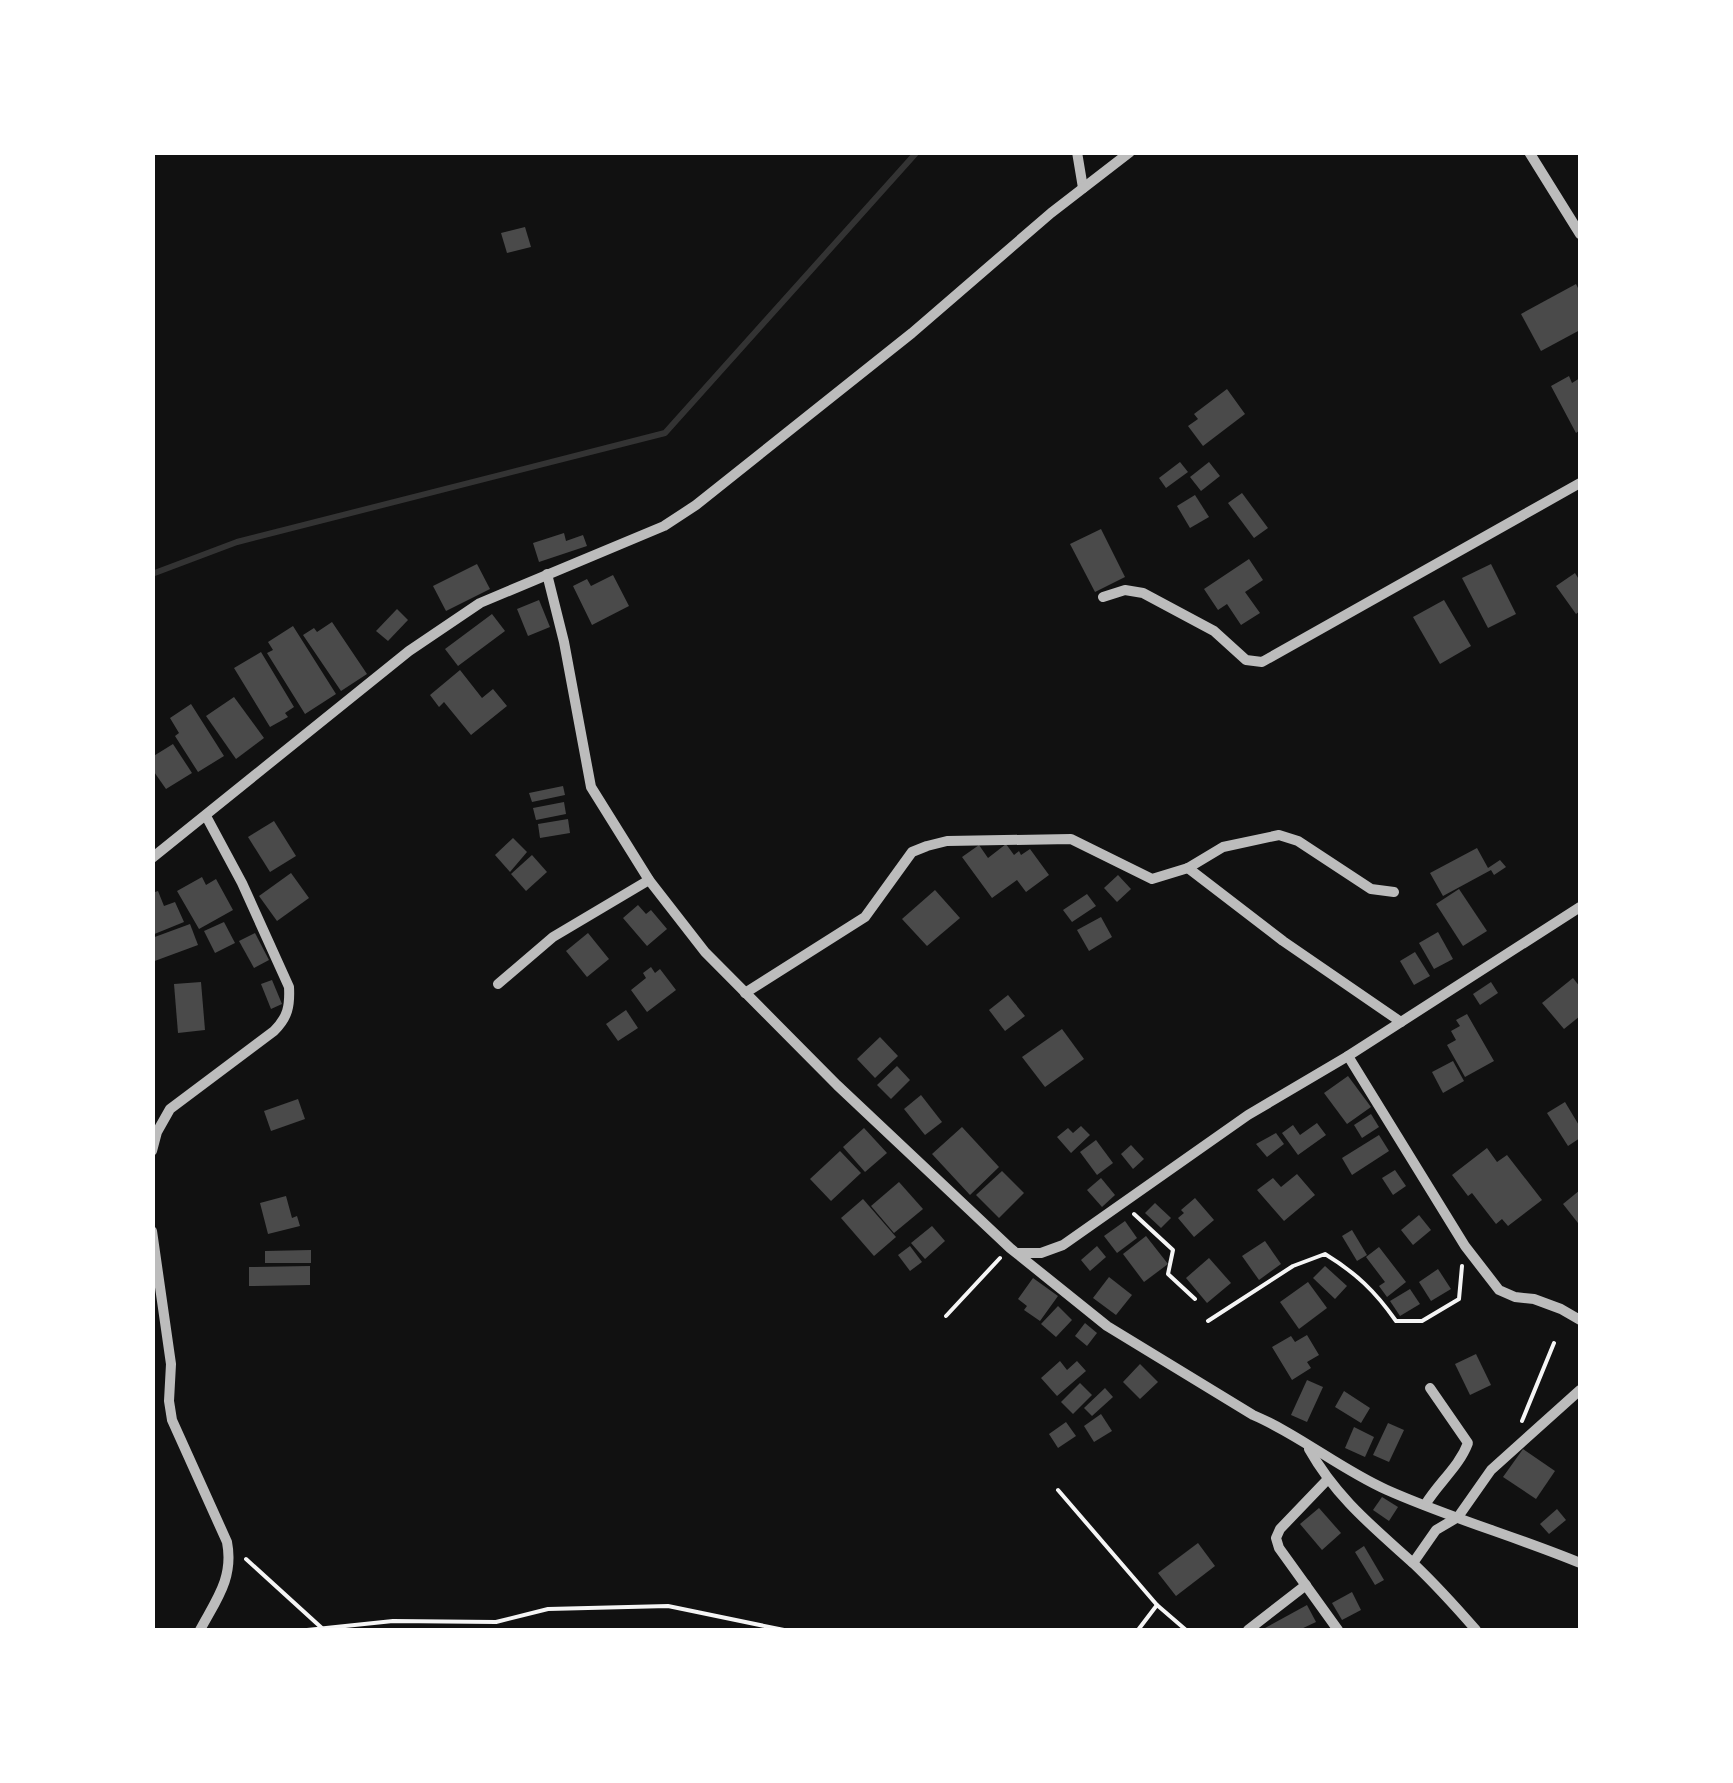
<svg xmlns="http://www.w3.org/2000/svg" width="1733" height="1783" font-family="Barlow,sans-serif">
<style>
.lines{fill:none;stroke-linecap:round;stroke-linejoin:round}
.stream{stroke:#333;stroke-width:6}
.building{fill:#4a4a4a}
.path{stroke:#f5f5f5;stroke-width:4}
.minor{stroke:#bcbcbc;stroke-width:10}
</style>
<rect width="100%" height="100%" fill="#111"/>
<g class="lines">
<polyline class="stream" points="152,574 237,542 665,433 917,152"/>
</g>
<g class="building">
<polygon points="525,227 531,247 507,253 501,233"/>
<polygon points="1576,284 1580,292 1580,330 1541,351 1521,314"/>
<polygon points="1569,376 1572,383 1580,378 1580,430 1576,433 1551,386"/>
<polygon points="1227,389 1245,414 1203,446 1188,426 1198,419 1194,414"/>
<polygon points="1180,462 1188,472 1166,488 1159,478"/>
<polygon points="1209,462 1220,476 1201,491 1190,477"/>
<polygon points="1242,493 1268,528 1254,538 1228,503"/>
<polygon points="1195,495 1209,517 1190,528 1177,506"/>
<polygon points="1101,529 1125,577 1095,592 1070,544"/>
<polygon points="564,533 566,541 583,535 587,546 539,562 533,543"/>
<polygon points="1249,559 1263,580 1245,592 1260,613 1241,625 1227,604 1218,610 1204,589"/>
<polygon points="477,564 490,589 446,611 433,586"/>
<polygon points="1491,564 1516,614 1488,628 1462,578"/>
<polygon points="1575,573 1580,581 1580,611 1576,614 1556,586"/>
<polygon points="613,575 629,606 592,625 573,586 587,579 591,586"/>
<polygon points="539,600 550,627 528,636 517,609"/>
<polygon points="1444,600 1471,646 1440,664 1413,617"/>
<polygon points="397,609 408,620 388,641 376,631"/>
<polygon points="492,614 505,631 458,666 445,649"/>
<polygon points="332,622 367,674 341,691 303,635 314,628 317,632"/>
<polygon points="293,626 336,694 305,714 267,653 273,650 268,642"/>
<polygon points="261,652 294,707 285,713 288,717 270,727 234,668"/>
<polygon points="460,670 482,698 493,689 507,706 471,735 444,702 439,707 430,695"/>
<polygon points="234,697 264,738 236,759 206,716"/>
<polygon points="191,704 224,756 198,772 175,736 179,733 170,718"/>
<polygon points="173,744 192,773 166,789 152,769 152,757"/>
<polygon points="563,786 565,795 532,802 529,793"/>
<polygon points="564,802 566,814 536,820 533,808"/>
<polygon points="568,819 570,833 540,838 538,824"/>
<polygon points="274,821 296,856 270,872 248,837"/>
<polygon points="513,838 527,852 510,872 495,855"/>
<polygon points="1006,844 1014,855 1019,851 1021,855 1030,849 1049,875 1026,892 1017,880 992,898 962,857 979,845 988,858"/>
<polygon points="1477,848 1488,868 1500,860 1506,867 1494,875 1491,870 1443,896 1430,873"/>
<polygon points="532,855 547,872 526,891 511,874"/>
<polygon points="291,873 309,898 277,921 259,896"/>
<polygon points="1118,875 1131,889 1117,902 1104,888"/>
<polygon points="202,877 206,885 216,879 233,910 199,929 177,891"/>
<polygon points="1459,889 1487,931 1463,946 1436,904"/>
<polygon points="935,890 960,918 927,946 902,919"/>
<polygon points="158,891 164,906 175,902 184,922 152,935 152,893"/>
<polygon points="1087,894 1096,906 1072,922 1063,910"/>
<polygon points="638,905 646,914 651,910 667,929 647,946 623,918"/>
<polygon points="1101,917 1112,937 1089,951 1077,930"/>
<polygon points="224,922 235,943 215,953 204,931"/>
<polygon points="190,924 198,945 152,962 152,938"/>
<polygon points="1438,932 1453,959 1434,969 1419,943"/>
<polygon points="255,933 269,960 254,968 239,941"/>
<polygon points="588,933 609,959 587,977 566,951"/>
<polygon points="1415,952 1430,976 1414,985 1400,961"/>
<polygon points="651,967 655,973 660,969 676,990 647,1012 631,990 646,978 643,973"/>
<polygon points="1573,978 1580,987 1580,1016 1564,1029 1542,1003"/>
<polygon points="272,980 282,1004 271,1009 261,984"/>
<polygon points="201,982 205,1030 178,1033 174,984"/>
<polygon points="1491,982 1498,993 1480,1005 1473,994"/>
<polygon points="1008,995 1025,1016 1005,1031 989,1010"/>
<polygon points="626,1010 638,1028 618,1041 606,1024"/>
<polygon points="1467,1014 1494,1061 1465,1077 1447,1045 1456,1040 1451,1031 1460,1026 1456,1020"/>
<polygon points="1062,1029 1084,1059 1045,1087 1022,1057"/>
<polygon points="880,1037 898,1056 875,1078 857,1059"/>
<polygon points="1453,1061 1464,1081 1443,1093 1432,1072"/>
<polygon points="897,1066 910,1080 891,1099 877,1085"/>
<polygon points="1348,1076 1371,1107 1347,1124 1324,1093"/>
<polygon points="921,1095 942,1122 925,1135 904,1109"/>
<polygon points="298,1099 305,1119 271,1131 264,1111"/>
<polygon points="1565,1102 1580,1127 1580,1138 1568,1146 1547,1113"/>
<polygon points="1371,1114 1379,1127 1362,1138 1354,1125"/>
<polygon points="1317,1123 1326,1135 1298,1155 1282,1133 1293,1125 1300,1135"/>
<polygon points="1081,1126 1090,1135 1071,1153 1057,1137 1068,1128 1073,1133"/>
<polygon points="962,1127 999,1167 970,1195 932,1154"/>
<polygon points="864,1128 887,1153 865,1172 843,1147"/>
<polygon points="1276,1133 1284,1144 1267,1157 1256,1144"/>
<polygon points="1379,1135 1389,1151 1352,1175 1342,1158"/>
<polygon points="1096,1140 1113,1163 1097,1175 1080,1152"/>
<polygon points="1131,1145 1144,1159 1133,1169 1121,1154"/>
<polygon points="1487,1148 1497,1162 1507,1155 1542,1200 1508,1226 1502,1219 1496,1224 1472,1193 1468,1196 1452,1175"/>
<polygon points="840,1151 861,1173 831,1201 810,1179"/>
<polygon points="1395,1170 1406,1186 1393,1195 1382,1178"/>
<polygon points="1002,1171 1024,1193 999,1218 976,1195"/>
<polygon points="1297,1174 1315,1195 1284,1221 1257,1190 1273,1178 1281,1187"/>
<polygon points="1101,1178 1115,1195 1102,1207 1087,1190"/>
<polygon points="899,1182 923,1209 894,1233 871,1206"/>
<polygon points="1580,1190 1580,1221 1578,1223 1563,1204"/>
<polygon points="286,1196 292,1218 297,1216 300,1226 268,1234 260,1203"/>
<polygon points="1195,1198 1214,1220 1194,1237 1178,1218 1184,1213 1181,1210"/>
<polygon points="863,1199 896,1237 874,1256 841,1218"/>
<polygon points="1155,1203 1171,1218 1161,1228 1145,1213"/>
<polygon points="1419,1215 1431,1230 1413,1245 1401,1230"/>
<polygon points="1125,1221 1137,1238 1117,1253 1104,1236"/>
<polygon points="932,1226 945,1241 925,1259 911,1243"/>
<polygon points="1352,1230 1367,1255 1357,1261 1342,1236"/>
<polygon points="1146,1236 1168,1264 1144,1282 1123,1254"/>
<polygon points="1265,1241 1281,1264 1259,1280 1242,1256"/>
<polygon points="910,1246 922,1262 910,1271 898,1255"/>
<polygon points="1097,1246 1106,1257 1090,1271 1081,1260"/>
<polygon points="1379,1247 1406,1282 1387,1297 1379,1286 1385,1282 1366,1257"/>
<polygon points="311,1250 311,1263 265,1263 265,1251"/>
<polygon points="1209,1258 1231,1283 1207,1303 1186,1278"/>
<polygon points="310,1266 310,1285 249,1286 249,1267"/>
<polygon points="1325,1266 1347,1286 1335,1299 1313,1278"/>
<polygon points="1438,1269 1451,1289 1431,1301 1419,1282"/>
<polygon points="1109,1277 1132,1295 1116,1315 1093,1298"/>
<polygon points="1033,1278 1058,1296 1040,1321 1024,1310 1027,1306 1018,1299"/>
<polygon points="1308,1282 1327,1308 1299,1329 1280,1302"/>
<polygon points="1410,1289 1420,1304 1400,1316 1390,1301"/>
<polygon points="1058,1306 1072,1320 1056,1337 1041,1324"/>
<polygon points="1085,1323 1097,1333 1087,1346 1075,1336"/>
<polygon points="1307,1335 1319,1355 1307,1362 1311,1368 1292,1380 1272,1347 1291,1336 1295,1342"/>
<polygon points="1476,1354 1491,1385 1470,1395 1455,1364"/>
<polygon points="1060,1361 1067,1370 1077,1361 1086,1371 1057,1396 1041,1378"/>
<polygon points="1140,1364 1158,1382 1140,1399 1123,1382"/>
<polygon points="1307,1380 1323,1387 1307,1422 1291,1415"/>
<polygon points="1080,1383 1092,1395 1073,1414 1061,1402"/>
<polygon points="1105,1388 1113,1397 1092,1416 1084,1408"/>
<polygon points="1344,1391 1370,1408 1361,1423 1335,1407"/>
<polygon points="1101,1414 1112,1431 1094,1442 1084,1426"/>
<polygon points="1066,1422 1076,1436 1058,1448 1049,1434"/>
<polygon points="1388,1423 1404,1430 1389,1462 1373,1455"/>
<polygon points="1354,1427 1374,1437 1365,1457 1345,1448"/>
<polygon points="1523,1449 1555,1471 1536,1499 1503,1477"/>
<polygon points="1382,1497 1398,1507 1389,1521 1373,1510"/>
<polygon points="1319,1508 1341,1533 1322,1550 1300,1524"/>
<polygon points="1557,1509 1566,1520 1549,1534 1540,1524"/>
<polygon points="1198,1543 1215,1566 1176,1596 1158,1573"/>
<polygon points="1364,1546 1384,1580 1375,1585 1355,1552"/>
<polygon points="1352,1592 1361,1610 1342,1620 1332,1603"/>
<polygon points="1307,1605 1316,1622 1299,1630 1266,1630 1265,1628"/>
</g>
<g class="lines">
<g class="path">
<polyline points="1134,1214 1173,1250 1168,1274 1195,1299"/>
<polyline points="946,1316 1000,1258"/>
<path d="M 1208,1321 L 1293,1266 L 1325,1254 C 1356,1273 1375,1291 1396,1321 L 1422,1321 L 1459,1299 L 1462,1266"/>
<polyline points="1522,1421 1554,1343"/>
<polyline points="1058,1490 1157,1605 1186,1630"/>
<polyline points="246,1559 324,1630"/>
<polyline points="307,1630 393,1621 496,1622 548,1609 668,1606 784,1630"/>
<polyline points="1138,1630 1157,1605"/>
</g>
<g class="minor">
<polyline points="1077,152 1083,188"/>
<polyline points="1529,152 1580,234"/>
<path d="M 547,574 L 564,642 L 591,787 L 649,880 L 705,952 L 837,1085 L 1010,1248 L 1107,1326 L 1253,1415 C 1300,1435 1340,1469 1387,1490 C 1450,1518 1517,1537 1580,1563"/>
<polyline points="1103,597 1125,590 1143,593 1214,631 1246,660 1262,662 1580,483"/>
<polyline points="152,858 409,651 480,603 664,526 696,505 912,333 1051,213 1130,152"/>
<polyline points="1188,868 1283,941 1401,1022"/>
<polyline points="498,984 553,937 649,880"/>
<polyline points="745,993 865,917 912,852 927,846 947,841 1071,839 1152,879 1188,868 1223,847 1279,835 1298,841 1371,889 1394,892"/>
<polyline points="1348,1056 1465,1246 1499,1290 1515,1297 1534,1299 1561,1309 1580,1320"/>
<path d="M 152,1151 L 157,1132 L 170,1109 L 274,1031 C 288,1017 290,1006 289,987 L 242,883 L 206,816"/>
<path d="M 152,1231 L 171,1364 L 169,1401 L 172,1420 L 227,1542 C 234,1578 216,1600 200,1630"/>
<polyline points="1017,1253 1041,1253 1063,1245 1248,1115 1348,1056 1580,907"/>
<path d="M 1309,1449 C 1336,1497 1372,1526 1413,1563 C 1435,1584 1456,1607 1476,1630"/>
<polyline points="1327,1480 1280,1529 1276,1538 1279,1548 1338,1630"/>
<path d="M 1425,1505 C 1438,1483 1459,1467 1468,1443 L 1430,1388"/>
<polyline points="1413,1563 1436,1530 1458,1517 1491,1470 1580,1390"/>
<polyline points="1248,1630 1306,1585"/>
</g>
</g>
<rect width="1733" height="1783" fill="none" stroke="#ffffff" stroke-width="310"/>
</svg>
